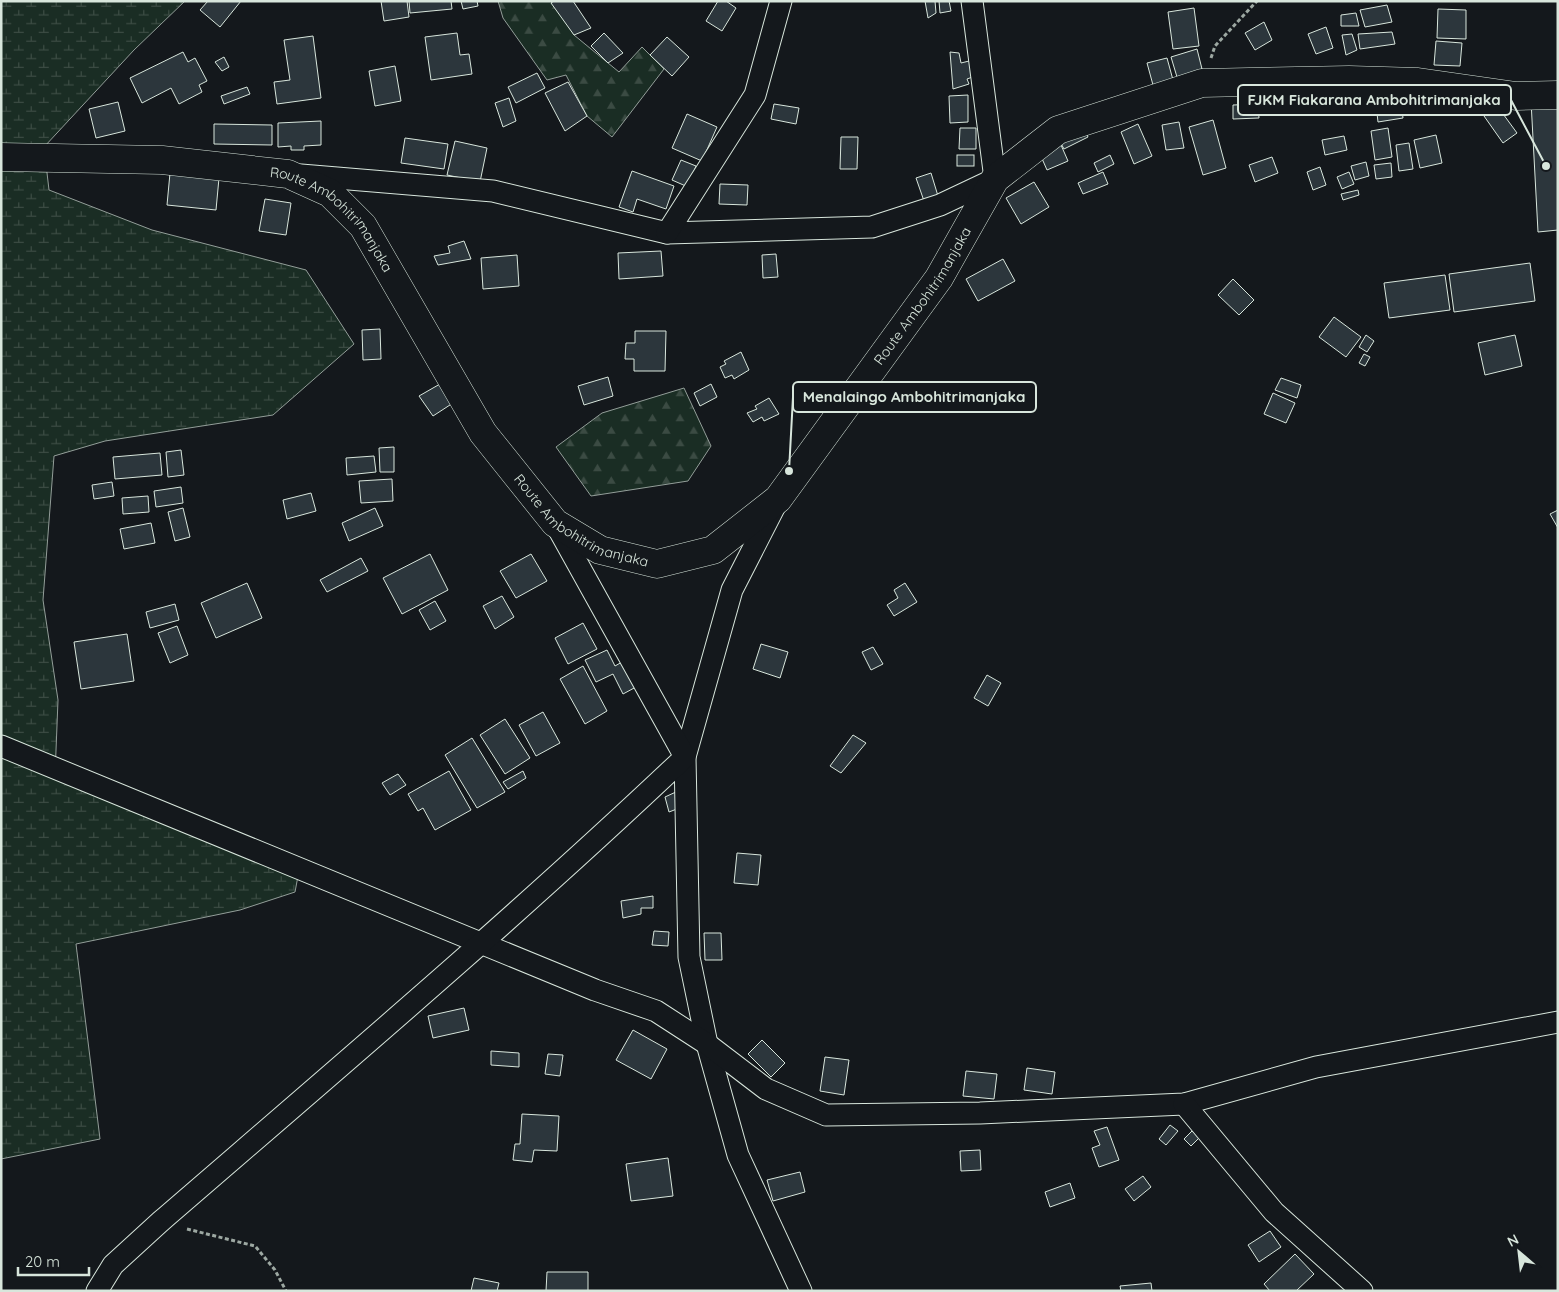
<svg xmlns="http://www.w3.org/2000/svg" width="1559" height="1292" font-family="Quicksand,sans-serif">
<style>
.forest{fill:url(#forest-firs);stroke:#939e99}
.wetland{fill:url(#wetland-marsh);stroke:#939e99}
.building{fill:#2c363c;stroke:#d8e6dc}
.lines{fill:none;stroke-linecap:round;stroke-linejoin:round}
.street-casing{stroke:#d8e6dc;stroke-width:23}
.secondary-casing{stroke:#d8e6dc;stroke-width:29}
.path{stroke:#9da8a2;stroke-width:3;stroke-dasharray:4 2.5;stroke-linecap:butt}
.street{stroke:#14181c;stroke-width:21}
.secondary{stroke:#14181c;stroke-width:28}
.labels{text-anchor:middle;stroke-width:4;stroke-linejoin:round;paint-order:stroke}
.street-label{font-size:14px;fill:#d8e6dc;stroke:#14181c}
.leader{fill:none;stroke:#d8e6dc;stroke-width:2}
.callout-dot{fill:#d8e6dc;stroke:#14181c;stroke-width:2}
.callout{fill:#14181c;stroke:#d8e6dc;stroke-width:2}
.callout-label{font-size:15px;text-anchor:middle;font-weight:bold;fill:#d8e6dc}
</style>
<defs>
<pattern id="forest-firs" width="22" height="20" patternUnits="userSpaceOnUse" patternTransform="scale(1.25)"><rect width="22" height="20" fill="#1a2d24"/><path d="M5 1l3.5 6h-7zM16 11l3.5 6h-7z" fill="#3b4b43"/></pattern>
<pattern id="wetland-marsh" width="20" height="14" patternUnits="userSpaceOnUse" patternTransform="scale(1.25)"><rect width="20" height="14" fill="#1a2d24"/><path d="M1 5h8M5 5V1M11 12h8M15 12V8" fill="none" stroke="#3b4b43"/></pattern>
</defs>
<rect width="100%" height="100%" fill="#14181c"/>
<g class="forest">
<polygon points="498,1 554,1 574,35 619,72 642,47 664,69 612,137 587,116 566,75 547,80 503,18"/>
<polygon points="684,388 711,446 688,481 591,496 556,447 602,413"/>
</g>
<polygon class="wetland" points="1,1 185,1 134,50 44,147 49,190 152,230 306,270 354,344 273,415 105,441 54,456 43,600 58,700 55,776 298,876 295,892 240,910 76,944 100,1139 1,1159"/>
<g class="building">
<polygon points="208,1 241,1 220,27 200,10"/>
<polygon points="381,1 407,1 409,17 384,21"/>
<polygon points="409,1 451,1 452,9 410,13"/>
<polygon points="461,1 477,1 478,6 463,9"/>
<polygon points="554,1 573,1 591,28 574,35 551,3"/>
<polygon points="718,1 726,1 736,8 722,31 706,21"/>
<polygon points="925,1 935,1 936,13 928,18"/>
<polygon points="939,1 949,1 951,11 940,13"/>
<polygon points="1387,5 1392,22 1365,27 1360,10"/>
<polygon points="1194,8 1199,46 1173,49 1168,12"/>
<polygon points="1438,9 1466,10 1466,39 1437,38"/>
<polygon points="1356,13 1359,26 1341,26 1341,15"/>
<polygon points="1264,22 1272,40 1255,50 1245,33"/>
<polygon points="1326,27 1333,48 1316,54 1308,34"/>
<polygon points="1392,32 1395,44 1360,49 1358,34"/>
<polygon points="457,33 460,55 469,54 472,74 431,80 425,37"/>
<polygon points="604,33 623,53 608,63 591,46"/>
<polygon points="1352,34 1357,50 1346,55 1342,35"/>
<polygon points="313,36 321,98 277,104 274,82 290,80 284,40"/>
<polygon points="667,37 689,57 672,76 650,55"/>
<polygon points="1436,41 1462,43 1460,66 1434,65"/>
<polygon points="1197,49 1202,69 1177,77 1171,57"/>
<polygon points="183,52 188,62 195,58 207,81 199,85 202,92 179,104 171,88 142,103 130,78"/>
<polygon points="950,52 959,53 961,63 973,60 978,75 967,79 969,84 953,89"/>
<polygon points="224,57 229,67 222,71 215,62"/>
<polygon points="1167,58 1173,80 1153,85 1147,63"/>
<polygon points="395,66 401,101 375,106 369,71"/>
<polygon points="537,73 545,88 516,103 508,87"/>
<polygon points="568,82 587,116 565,131 545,93"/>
<polygon points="247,87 250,94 224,104 221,96"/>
<polygon points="1400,93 1403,118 1378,122 1375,96"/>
<polygon points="968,95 968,122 950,123 949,96"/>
<polygon points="509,98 516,121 503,127 495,103"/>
<polygon points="1558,100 1558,230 1538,232 1531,101"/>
<polygon points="118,102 125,131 96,138 89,109"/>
<polygon points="774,104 799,108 796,124 771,119"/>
<polygon points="1258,104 1259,118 1233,119 1233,105"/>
<polygon points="1498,107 1517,133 1503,143 1484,116"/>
<polygon points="687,114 717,127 702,161 672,148"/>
<polygon points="1213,120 1226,168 1203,175 1189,127"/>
<polygon points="321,121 321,145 304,146 304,150 291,150 291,146 278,147 278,123"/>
<polygon points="1179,122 1184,148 1166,150 1162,125"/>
<polygon points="214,124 272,125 272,145 214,144"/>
<polygon points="1138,124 1152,156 1134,164 1121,132"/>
<polygon points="1083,125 1088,137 1064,149 1058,138"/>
<polygon points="960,128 976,128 976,149 959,149"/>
<polygon points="1388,128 1392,157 1375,160 1371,131"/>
<polygon points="1436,135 1442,163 1420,168 1414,140"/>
<polygon points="1344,136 1347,150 1325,155 1322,140"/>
<polygon points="841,137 858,137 857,169 840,169"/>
<polygon points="405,138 448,144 444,169 401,163"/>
<polygon points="455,141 487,148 480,182 447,175"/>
<polygon points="1409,143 1413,169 1399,171 1396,145"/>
<polygon points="1061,145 1068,161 1047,170 1040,154"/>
<rect x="957" y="155" width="17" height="11"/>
<polygon points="1110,155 1114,164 1098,172 1094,163"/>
<polygon points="1272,157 1278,173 1255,182 1249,165"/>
<polygon points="681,160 696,166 688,187 672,180"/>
<polygon points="1366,162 1369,176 1355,180 1351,166"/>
<polygon points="1391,163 1392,177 1376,179 1374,165"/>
<polygon points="1320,167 1326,185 1313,190 1307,172"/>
<polygon points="632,171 674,186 666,209 637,199 633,212 619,207"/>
<polygon points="1103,172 1108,184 1083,194 1078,183"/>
<polygon points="1349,172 1354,184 1342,189 1337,177"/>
<polygon points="170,173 219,178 216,210 167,205"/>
<polygon points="931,173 938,196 924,201 916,178"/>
<polygon points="1034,182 1049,207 1021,224 1006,198"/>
<polygon points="720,184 748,185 747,205 719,204"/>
<polygon points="1358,190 1359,195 1343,200 1341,194"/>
<polygon points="265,199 291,203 286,235 259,231"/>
<polygon points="464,241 471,259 438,265 434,256 450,253 448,246"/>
<polygon points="661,251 663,276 619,279 618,253"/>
<polygon points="776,254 778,277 763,278 762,255"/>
<polygon points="517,255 519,286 483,289 481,258"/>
<polygon points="1003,259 1015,281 978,301 966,279"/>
<polygon points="1530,263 1535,301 1454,312 1449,274"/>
<polygon points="1445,275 1450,310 1389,318 1384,283"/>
<polygon points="1233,279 1254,300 1239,315 1218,295"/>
<polygon points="1334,317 1361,337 1346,357 1319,337"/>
<polygon points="380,329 381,359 363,360 362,330"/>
<polygon points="635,331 666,331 665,371 634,371 634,359 625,359 626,343 635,343"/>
<polygon points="1366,335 1374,341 1367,352 1359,347"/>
<polygon points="1515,335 1522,366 1485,375 1478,343"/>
<polygon points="741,352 749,370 734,379 732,375 725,378 720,367 726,364 724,361"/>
<polygon points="1364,354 1370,357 1365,366 1359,363"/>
<polygon points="608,377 613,396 584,405 578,386"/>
<polygon points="1281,378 1301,385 1297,398 1275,390"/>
<polygon points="440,384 453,403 433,416 419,396"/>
<polygon points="711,384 717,397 700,406 694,393"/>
<polygon points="1273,393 1295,403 1286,423 1264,414"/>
<polygon points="769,398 779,414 764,421 762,417 753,422 747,413 757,409 755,406"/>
<polygon points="394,447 394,472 380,472 379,448"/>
<polygon points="181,450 184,475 168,477 166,452"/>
<polygon points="160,453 162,475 115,479 113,457"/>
<polygon points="374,456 376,472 347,475 346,458"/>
<polygon points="392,479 393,501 361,503 359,481"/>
<polygon points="112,482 114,496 94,499 92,485"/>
<polygon points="181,487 183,503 156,507 154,491"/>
<polygon points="311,493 316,511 287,519 283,500"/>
<polygon points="148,496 149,512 123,514 122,498"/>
<polygon points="183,508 190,537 175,541 168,512"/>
<polygon points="375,508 383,526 349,541 342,523"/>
<polygon points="1558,510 1558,528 1550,514"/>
<polygon points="151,523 155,543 124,549 120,529"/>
<polygon points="430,554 448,590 402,614 383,578"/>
<polygon points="531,554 547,581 516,598 500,571"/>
<polygon points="361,558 368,571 327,592 320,580"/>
<polygon points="247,583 262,618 216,638 201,603"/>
<polygon points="905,583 917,602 894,616 887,605 898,598 894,590"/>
<polygon points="502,596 514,617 495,629 483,606"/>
<polygon points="435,601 446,621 430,630 419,610"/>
<polygon points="175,604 179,620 150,628 146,612"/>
<polygon points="583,623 597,649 568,664 555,638"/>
<polygon points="177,626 188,655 170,663 158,633"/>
<polygon points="127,634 134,681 81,689 74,642"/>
<polygon points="761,644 788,652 780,678 753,669"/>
<polygon points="873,647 883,664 871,670 862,652"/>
<polygon points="607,650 615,666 622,662 636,687 623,694 613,674 596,682 585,660"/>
<polygon points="583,666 607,711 585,724 560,679"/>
<polygon points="987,675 1001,683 988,706 974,698"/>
<polygon points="543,712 560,743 536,756 519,725"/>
<polygon points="505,719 530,758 505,774 480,735"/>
<polygon points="853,735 866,743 841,773 830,766"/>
<polygon points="472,738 505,792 477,808 445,755"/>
<polygon points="449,771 471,810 435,830 423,808 418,811 408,794"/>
<polygon points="523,771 526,778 508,789 503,782"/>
<polygon points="398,774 406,785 390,795 382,783"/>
<polygon points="678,791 682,807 669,812 665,797"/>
<polygon points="737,853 761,855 758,885 734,883"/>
<polygon points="653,896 653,908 641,908 641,914 623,918 621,901"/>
<polygon points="654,931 669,932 668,946 652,945"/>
<polygon points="704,933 721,933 722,960 705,960"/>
<polygon points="464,1008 469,1030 433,1038 428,1016"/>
<polygon points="633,1030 667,1049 651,1079 616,1060"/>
<polygon points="762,1040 785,1063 771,1077 748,1054"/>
<polygon points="491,1051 519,1053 519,1067 491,1065"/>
<polygon points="548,1054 563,1055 560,1076 545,1074"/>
<polygon points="825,1057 849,1060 844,1095 820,1091"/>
<polygon points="1027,1068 1055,1072 1052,1094 1024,1090"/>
<polygon points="966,1071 997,1074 994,1099 963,1096"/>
<polygon points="522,1114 559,1116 557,1151 534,1150 532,1162 513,1160 515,1144 520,1144"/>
<polygon points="1170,1125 1178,1131 1166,1145 1159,1139"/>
<polygon points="1107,1127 1119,1160 1099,1167 1092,1148 1100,1145 1094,1131"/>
<polygon points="1192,1131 1199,1138 1191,1146 1184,1139"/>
<polygon points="980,1150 981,1170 961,1171 960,1151"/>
<polygon points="668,1158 673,1196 631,1201 626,1164"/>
<polygon points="800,1172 805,1192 773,1201 767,1180"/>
<polygon points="1143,1176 1151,1187 1134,1201 1125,1189"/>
<polygon points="1070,1183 1075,1198 1050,1207 1045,1192"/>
<polygon points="1270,1231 1281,1247 1259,1262 1248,1245"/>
<polygon points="1295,1254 1314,1274 1296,1291 1270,1291 1264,1284"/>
<polygon points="547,1272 588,1272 588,1291 546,1291"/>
<polygon points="474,1278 499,1283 497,1291 471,1291"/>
<polygon points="1151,1283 1152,1291 1121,1291 1120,1286"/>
</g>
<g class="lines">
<g class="street-casing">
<g id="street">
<polyline points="301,175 493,191 667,233 872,227 940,205 995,179 972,1"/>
<polyline points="667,233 755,95 781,1"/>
<polyline points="777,502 732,590 685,757 689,957 707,1044 738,1155 801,1291"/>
<polyline points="1,746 595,990 656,1011 707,1044 766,1089 826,1115 980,1113 1184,1104 1316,1067 1558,1022"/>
<polyline points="1184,1104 1274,1212 1362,1291"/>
<path d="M 97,1291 L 113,1265 L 160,1222 C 337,1069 515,918 685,757 L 555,523"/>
</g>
</g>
<g class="secondary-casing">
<g id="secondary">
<path id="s1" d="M 1,157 L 162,160 L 288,174 L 330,193 L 363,226 L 483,433 L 555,523 L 600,550 L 657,564 L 713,550 L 778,499 L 939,278 L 995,179 L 1058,130 L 1202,83 L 1349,80 L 1418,82 L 1516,96 L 1558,95"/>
</g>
</g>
<g class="path">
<polyline points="1211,58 1215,46 1257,1"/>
<polyline points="187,1229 255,1246 275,1270 286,1291"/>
</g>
<use href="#street" class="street"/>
<use href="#secondary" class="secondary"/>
</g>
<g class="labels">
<g class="street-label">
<text dy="5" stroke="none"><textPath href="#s1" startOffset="351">Route Ambohitrimanjaka</textPath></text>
<text dy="5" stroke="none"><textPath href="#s1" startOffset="1236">Route Ambohitrimanjaka</textPath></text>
<text dy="5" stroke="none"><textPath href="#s1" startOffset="756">Route Ambohitrimanjaka</textPath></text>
</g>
</g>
<path class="leader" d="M1546 166L1511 100M789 471L793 397"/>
<g class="callout-dot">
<circle cx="1546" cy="166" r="5"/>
<circle cx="789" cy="471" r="5"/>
</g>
<g class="callout">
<rect x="1238" y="85" width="273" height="30" rx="5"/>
<rect x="793" y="382" width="243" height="30" rx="5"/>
</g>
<g class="callout-label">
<text x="1374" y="105">FJKM Fiakarana Ambohitrimanjaka</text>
<text x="914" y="402">Menalaingo Ambohitrimanjaka</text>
</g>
<rect width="1559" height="1292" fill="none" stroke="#d8e6dc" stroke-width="5"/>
<g transform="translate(1519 1252) rotate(332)" stroke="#14181c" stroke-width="4" paint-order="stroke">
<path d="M0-4L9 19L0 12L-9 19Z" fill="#d8e6dc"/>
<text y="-8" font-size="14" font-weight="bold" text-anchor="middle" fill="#d8e6dc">N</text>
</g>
<path d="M18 1267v8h71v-8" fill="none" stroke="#d8e6dc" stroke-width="2.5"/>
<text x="25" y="1267" font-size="15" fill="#d8e6dc" stroke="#14181c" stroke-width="4" paint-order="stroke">20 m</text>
</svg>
